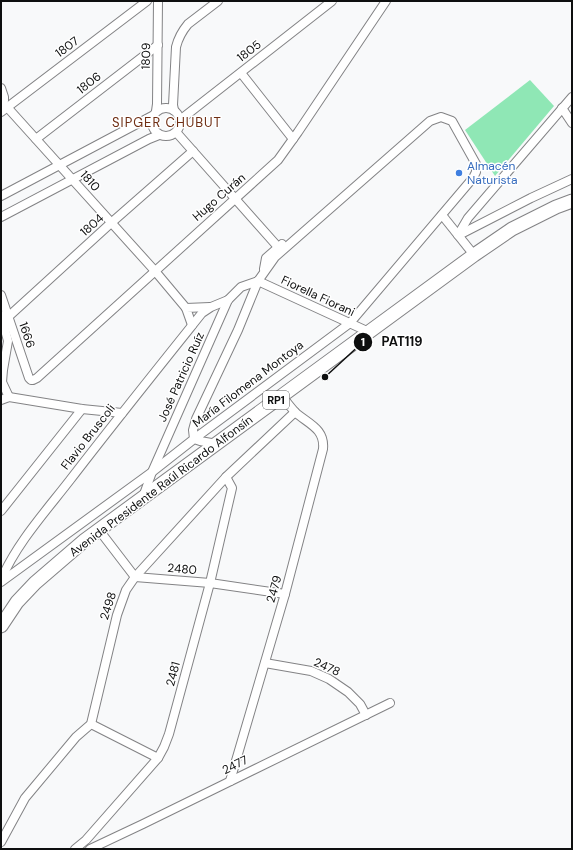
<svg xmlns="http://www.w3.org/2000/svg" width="573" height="850" font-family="'DM Sans',sans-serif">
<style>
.green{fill:#8fe7b5}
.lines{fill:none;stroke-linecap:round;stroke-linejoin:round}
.street-casing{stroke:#838385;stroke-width:10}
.primary-casing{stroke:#838385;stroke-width:15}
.street{stroke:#fff;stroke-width:8}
.primary{stroke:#fff;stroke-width:13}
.shop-dot{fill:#3f7fe0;stroke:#fff;stroke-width:1.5}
.labels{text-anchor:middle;stroke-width:3;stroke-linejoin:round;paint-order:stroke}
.shield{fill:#fff;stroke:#565757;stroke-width:1}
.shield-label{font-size:11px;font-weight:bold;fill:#0e0f0f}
.street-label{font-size:12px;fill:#0e0f0f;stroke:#fff}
.shop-label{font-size:12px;fill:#366cbe;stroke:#fff;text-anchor:start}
.neighbourhood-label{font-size:13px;letter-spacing:1px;fill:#6f2e13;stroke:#fff}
.leader{fill:none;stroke:#0e0f0f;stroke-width:1.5}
.callout-dot{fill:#0e0f0f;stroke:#fff;stroke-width:1.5}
.mark-label{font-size:12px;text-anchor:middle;font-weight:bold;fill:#fff}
.callout-label{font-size:13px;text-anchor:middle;font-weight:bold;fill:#0e0f0f;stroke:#fff;stroke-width:3;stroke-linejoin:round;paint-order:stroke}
</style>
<rect width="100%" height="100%" fill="#f8f9fa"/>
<polygon class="green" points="530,80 554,106 495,176 465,130"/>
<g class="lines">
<g class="street-casing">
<g id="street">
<polyline points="241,73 293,139"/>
<polyline points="1,88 4,97 4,101 1,103"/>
<polyline points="7,107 155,271 186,308"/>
<circle cx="166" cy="122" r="14"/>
<polyline points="562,108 572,123"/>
<path d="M 174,110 L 173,105 L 176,47 C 178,39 183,30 188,24 L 218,1"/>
<polyline points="156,111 157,104 158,1"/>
<polyline points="1,112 147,1"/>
<polyline points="180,120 332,1"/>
<polyline points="176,132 278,247"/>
<polyline points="36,139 158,45"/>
<polyline points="1,196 152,116"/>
<polyline points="442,215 474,255"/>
<polyline points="1,217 149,139 159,135"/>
<polyline points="458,235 468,218 572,97"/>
<polyline points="459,235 531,198 572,179"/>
<polyline points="264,269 266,258 282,244"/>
<polyline points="258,281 369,332"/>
<polyline points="1,295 29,378 31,380 33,380 37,378 278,160 298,132 386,1"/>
<polyline points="1,315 8,341 3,370 2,382 9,397"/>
<polyline points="8,317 111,223 193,151"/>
<polyline points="192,325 186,308 210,307"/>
<polyline points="1,400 9,397 82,409 122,413"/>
<polyline points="143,497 152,472 228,300 241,287 258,281"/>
<polyline points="1,511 82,409"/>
<polyline points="99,530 135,577 210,583 285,594"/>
<path d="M 1,580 C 16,544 46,511 70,480 C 113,424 158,368 202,313 L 211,307 L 228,300"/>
<polyline points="1,582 152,472 194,439 350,323 473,178 476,172 476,164 452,121 441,117 430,121 275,257 258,281 238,330 196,419 193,430 194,439 200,441 217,444"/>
<polyline points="265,663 311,671 329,679 348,692 360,704 366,715"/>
<polyline points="91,724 158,758"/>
<path d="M 230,781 L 285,594 L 323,449 C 325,429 309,424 296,413 C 291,408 286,401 282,396"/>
<polyline points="1,842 25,798 76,737 91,724 117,615 126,590 135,577 226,477 295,412"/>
<polyline points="75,849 86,840 158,758 164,747 169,734 210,583 232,488 226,477"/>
<polyline points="90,849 143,824 390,703"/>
</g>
</g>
<g class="primary-casing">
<polyline id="primary" points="1,626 17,602 35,583 85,540 474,255 512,229 556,207 572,201"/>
</g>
<use href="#street" class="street"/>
<use href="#primary" class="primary"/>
</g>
<circle class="shop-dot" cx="459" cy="173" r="4"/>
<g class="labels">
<rect class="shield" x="263" y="391" width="26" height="18" rx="3"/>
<g class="shield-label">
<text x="276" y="404">RP1</text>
</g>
<g class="street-label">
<text transform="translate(67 47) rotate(-37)" y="4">1807</text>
<text transform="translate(249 51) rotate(-38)" y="4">1805</text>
<text transform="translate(146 56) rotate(-89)" y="4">1809</text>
<text transform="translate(89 83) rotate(-38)" y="4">1806</text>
<text transform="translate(90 181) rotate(48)" y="4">1810</text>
<text transform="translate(219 197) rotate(-41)" y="4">Hugo Curán</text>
<text transform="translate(92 225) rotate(-42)" y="4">1804</text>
<text transform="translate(318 296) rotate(25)" y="4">Fiorella Fiorani</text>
<text transform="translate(27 335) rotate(71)" y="4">1666</text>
<text transform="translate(181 377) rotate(-66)" y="4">José Patricio Ruíz</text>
<text transform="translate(248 384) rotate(-37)" y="4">María Filomena Montoya</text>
<text transform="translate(88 437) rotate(-52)" y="4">Flavio Bruscoli</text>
<text transform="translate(161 486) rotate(-37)" y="4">Avenida Presidente Raúl Ricardo Alfonsín</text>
<text transform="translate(182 569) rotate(5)" y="4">2480</text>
<text transform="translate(274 589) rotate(-74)" y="4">2479</text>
<text transform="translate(108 606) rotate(-72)" y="4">2498</text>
<text transform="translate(327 667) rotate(24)" y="4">2478</text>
<text transform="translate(173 674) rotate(-75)" y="4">2481</text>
<text transform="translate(235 765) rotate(-26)" y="4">2477</text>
</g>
<g class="shop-label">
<text x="467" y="170">Almacén<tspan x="467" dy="14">Naturista</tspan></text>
</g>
<g class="neighbourhood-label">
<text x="167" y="127">SIPGER CHUBUT</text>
</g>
</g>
<path class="leader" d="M325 377L363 342"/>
<g class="callout-dot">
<circle cx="325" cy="377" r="4"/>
<circle cx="363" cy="342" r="10"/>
</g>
<g class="mark-label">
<text x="363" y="346">1</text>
</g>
<g class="callout-label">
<text x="402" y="346">PAT119</text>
</g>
<rect width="573" height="850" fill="none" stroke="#0e0f0f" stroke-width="4"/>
</svg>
